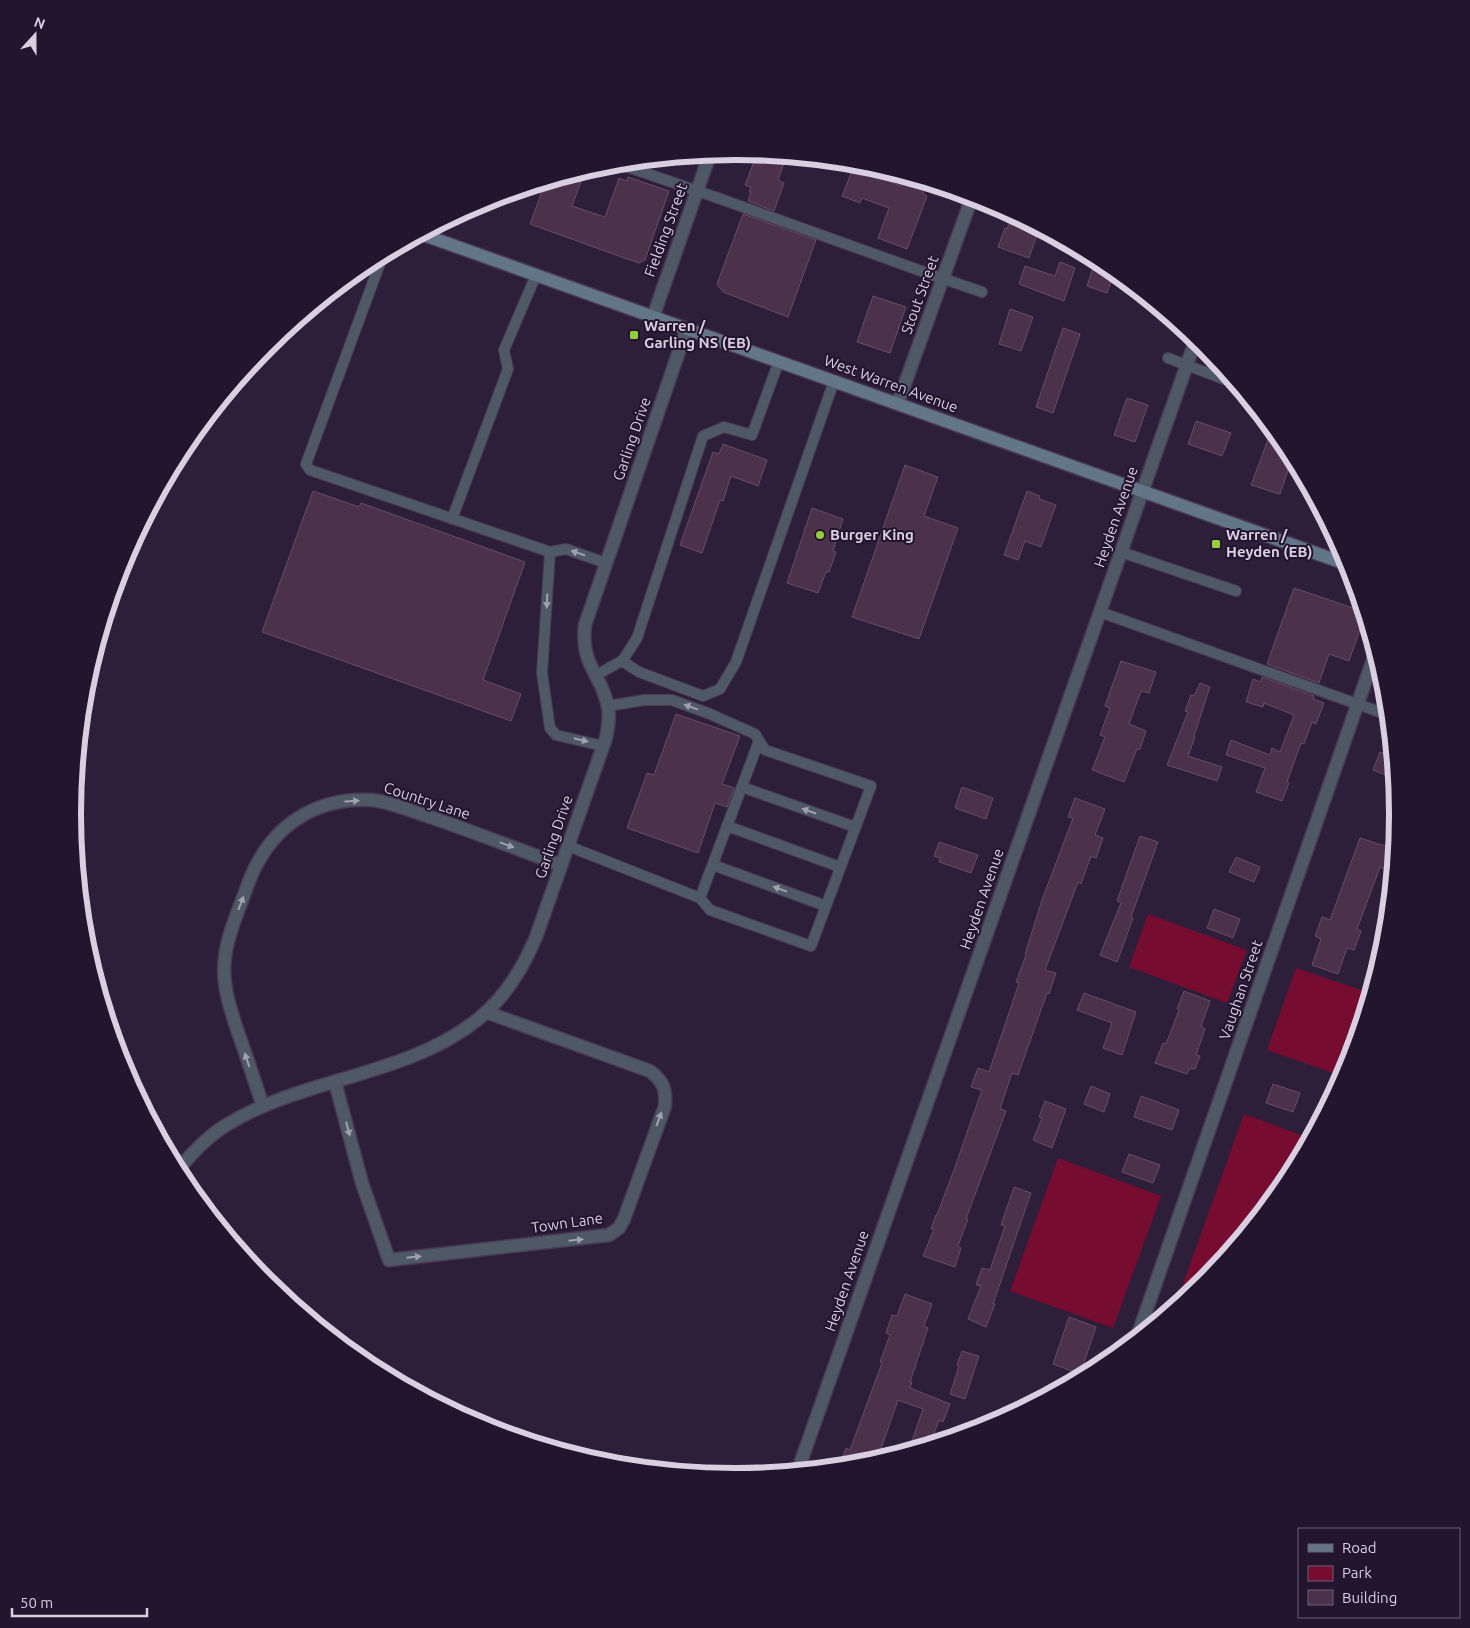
<svg xmlns="http://www.w3.org/2000/svg" width="1470" height="1628" font-family="Ubuntu,sans-serif">
<style>
.green{fill:#770c31}
.building{fill:#4b324a;stroke:#684d67}
.lines{fill:none;stroke-linecap:round;stroke-linejoin:round}
.service-casing{stroke:#493a55;stroke-width:12}
.minor-casing{stroke:#493a55;stroke-width:15}
.secondary-casing{stroke:#493a55;stroke-width:15}
.service{stroke:#4e5965;stroke-width:10}
.minor{stroke:#4e5965;stroke-width:12}
.secondary{stroke:#637588;stroke-width:12}
.oneway{fill:#a1a0af}
.poi-dot{fill:#94cc3b;stroke:#24152f;stroke-width:2}
.labels{text-anchor:middle;stroke-width:4;stroke-linejoin:round;paint-order:stroke}
.street-label{font-size:15px;fill:#d9cfe1;stroke:#24152f}
.poi-label{font-size:15px;font-weight:bold;fill:#d9cfe1;stroke:#24152f;text-anchor:start}
.rim{fill:none;stroke:#d9cfe1;stroke-width:6}
</style>
<rect width="100%" height="100%" fill="#2d1e3a"/>
<g class="green">
<polygon points="1148,914 1247,950 1227,1003 1129,967"/>
<polygon points="1296,968 1370,993 1347,1068 1342,1076 1267,1050"/>
<polygon points="1244,1114 1309,1138 1286,1182 1203,1283 1188,1295 1180,1292"/>
<polygon points="1058,1158 1161,1196 1113,1328 1010,1291"/>
</g>
<g class="building">
<polygon points="757,154 786,157 778,180 784,183 774,211 748,201 751,192 749,192 751,187 745,185"/>
<polygon points="857,164 876,168 873,175 901,186 905,177 927,183 923,194 927,196 907,249 878,238 889,208 862,198 860,203 842,196 853,169 854,170"/>
<polygon points="585,171 572,206 605,217 619,178 627,181 628,177 669,191 645,260 639,263 627,259 530,224 545,183"/>
<polygon points="743,214 816,240 788,317 723,292 717,284"/>
<polygon points="1013,215 1039,229 1029,258 998,247 1005,228 1007,229"/>
<polygon points="1060,262 1075,268 1064,301 1019,284 1025,266 1055,276"/>
<polygon points="1094,265 1114,273 1107,293 1087,286"/>
<polygon points="873,296 906,307 890,353 857,342"/>
<polygon points="1010,309 1033,317 1021,351 999,344"/>
<polygon points="1063,328 1080,334 1053,413 1036,407"/>
<polygon points="1127,398 1148,405 1135,442 1114,435"/>
<polygon points="1196,421 1231,433 1222,456 1188,444"/>
<polygon points="1272,429 1286,446 1292,458 1280,494 1251,485"/>
<polygon points="723,444 767,460 758,486 731,476 723,501 720,500 702,553 680,545 713,452 719,454"/>
<polygon points="905,465 938,477 924,516 958,528 919,639 852,617"/>
<polygon points="313,491 359,507 361,503 525,562 483,680 521,694 511,721 262,632"/>
<polygon points="1027,491 1040,496 1039,499 1056,505 1041,547 1025,541 1018,560 1004,555"/>
<polygon points="812,508 843,519 833,551 836,552 829,572 826,572 818,593 787,583"/>
<polygon points="1294,588 1362,611 1364,618 1349,661 1329,654 1319,683 1267,664"/>
<polygon points="1121,661 1156,672 1149,693 1141,691 1129,724 1146,731 1140,749 1137,749 1124,782 1092,770 1105,737 1100,735 1110,708 1105,706"/>
<polygon points="1262,677 1314,696 1313,699 1324,703 1316,724 1312,722 1304,744 1301,743 1287,782 1289,783 1282,801 1256,792 1265,768 1226,755 1231,740 1270,755 1272,748 1280,752 1294,715 1264,703 1263,707 1246,702 1253,679 1261,682"/>
<polygon points="1200,683 1210,687 1194,736 1195,737 1188,756 1222,767 1217,781 1167,765 1188,712 1185,711 1191,695 1194,696"/>
<polygon points="676,714 740,736 722,784 734,788 727,807 715,803 698,853 627,828 647,773 654,775"/>
<polygon points="1380,752 1392,756 1394,778 1373,770"/>
<polygon points="962,787 993,798 986,819 955,808"/>
<polygon points="1075,798 1105,809 1095,835 1103,838 1096,858 1091,856 1081,884 1078,882 1045,970 1056,973 1049,994 1047,993 1018,1075 1012,1073 1000,1109 1006,1111 966,1219 968,1219 958,1246 961,1248 955,1267 923,1256 934,1229 931,1229 936,1215 937,1215 954,1170 982,1090 971,1087 978,1068 989,1072 1019,983 1016,982 1026,955 1025,954 1042,900 1073,818 1068,817"/>
<polygon points="1140,836 1158,842 1131,917 1133,918 1117,962 1100,955 1121,903 1117,901"/>
<polygon points="1360,838 1394,849 1387,870 1380,867 1357,929 1361,931 1354,950 1347,948 1338,974 1312,965 1321,939 1315,936 1322,917 1330,920"/>
<polygon points="939,842 978,855 971,873 939,862 940,858 934,856"/>
<polygon points="1236,857 1260,867 1254,882 1229,872"/>
<polygon points="1214,909 1240,919 1233,938 1207,928"/>
<polygon points="1184,991 1210,1001 1201,1026 1205,1029 1196,1055 1200,1056 1195,1069 1190,1068 1187,1074 1155,1063 1163,1043 1166,1044 1179,1010 1177,1009"/>
<polygon points="1084,993 1136,1012 1122,1055 1103,1048 1112,1023 1077,1010"/>
<polygon points="1273,1084 1300,1093 1293,1112 1266,1103"/>
<polygon points="1091,1086 1110,1094 1104,1112 1084,1104"/>
<polygon points="1141,1096 1179,1110 1172,1130 1134,1117"/>
<polygon points="1045,1101 1066,1109 1052,1148 1033,1140 1042,1118 1039,1117"/>
<polygon points="1129,1154 1160,1165 1153,1183 1122,1172"/>
<polygon points="1014,1187 1031,1193 993,1304 995,1304 986,1327 968,1319 981,1286 976,1285 982,1268 990,1270 1005,1226 1001,1225"/>
<polygon points="905,1294 932,1304 924,1326 928,1328 910,1382 912,1382 910,1388 950,1404 943,1422 939,1420 930,1444 923,1446 912,1441 923,1409 898,1400 877,1460 864,1464 839,1466 846,1448 850,1450 882,1363 880,1362 890,1335 886,1333 892,1315 897,1316"/>
<polygon points="1069,1317 1096,1327 1080,1374 1053,1364"/>
<polygon points="962,1351 979,1356 965,1399 950,1394 959,1366 957,1365"/>
</g>
<g class="lines">
<g class="service-casing">
<g id="service">
<polyline points="616,163 718,198 924,272 982,292"/>
<polyline points="383,255 306,464 310,470 550,552 566,549 606,563"/>
<polyline points="1168,358 1234,383"/>
<polyline points="452,519 508,369 504,350 536,275"/>
<polyline points="550,552 542,673 550,728 556,735 603,746"/>
<polyline points="1121,552 1236,591"/>
<polyline points="1100,612 1388,715"/>
<polyline points="622,661 639,672 703,696 720,689 736,662 834,381"/>
<polyline points="595,676 623,660 637,638 703,436 724,427 752,435 779,361"/>
<polyline points="742,787 855,827"/>
<polyline points="727,826 840,867"/>
<polyline points="568,846 700,898 710,910 811,946 871,786 765,750 755,734 710,714 672,700 644,700 608,706"/>
<polyline points="713,865 826,906"/>
<polyline points="700,898 759,741"/>
</g>
</g>
<g class="minor-casing">
<g id="minor">
<polyline points="653,317 710,154"/>
<polyline points="898,403 972,197"/>
<path d="M 335,1082 L 362,1183 L 389,1260 L 609,1235 L 619,1228 L 624,1219 L 665,1106 C 666,1089 664,1082 650,1071 L 486,1012"/>
<path d="M 263,1106 C 255,1083 248,1060 240,1038 C 234,1020 227,1002 225,983 C 221,955 231,929 241,903 C 246,890 250,876 257,864 C 280,820 322,797 372,800 C 391,802 411,811 430,817 C 474,832 517,849 561,865"/>
<path d="M 178,1170 C 192,1153 209,1135 228,1124 C 305,1077 405,1077 477,1020 C 504,999 523,968 536,937 L 606,738 C 608,728 610,718 608,707 C 602,674 580,666 585,625 L 687,328"/>
<polyline points="1137,1337 1375,654"/>
<polyline points="577,1455 595,1458 622,1465"/>
<polyline points="798,1470 1196,339"/>
</g>
</g>
<g class="secondary-casing">
<polyline id="secondary" points="421,234 1349,565"/>
</g>
<use href="#service" class="service"/>
<use href="#minor" class="minor"/>
<use href="#secondary" class="secondary"/>
</g>
<defs><path id="oneway-solid" d="M-6-.8H1V-3.2L6.5 0L1 3.2V.8H-6Z" transform="scale(1.25)"/></defs>
<g class="oneway">
<use href="#oneway-solid" transform="translate(578 553) rotate(-161)"/>
<use href="#oneway-solid" transform="translate(547 601) rotate(93)"/>
<use href="#oneway-solid" transform="translate(691 707) rotate(-160)"/>
<use href="#oneway-solid" transform="translate(581 740) rotate(13)"/>
<use href="#oneway-solid" transform="translate(352 801) rotate(-3)"/>
<use href="#oneway-solid" transform="translate(809 811) rotate(-161)"/>
<use href="#oneway-solid" transform="translate(507 845) rotate(20)"/>
<use href="#oneway-solid" transform="translate(780 889) rotate(-160)"/>
<use href="#oneway-solid" transform="translate(241 903) rotate(-69)"/>
<use href="#oneway-solid" transform="translate(247 1060) rotate(-109)"/>
<use href="#oneway-solid" transform="translate(659 1119) rotate(-70)"/>
<use href="#oneway-solid" transform="translate(348 1129) rotate(75)"/>
<use href="#oneway-solid" transform="translate(576 1240) rotate(-6)"/>
<use href="#oneway-solid" transform="translate(414 1257) rotate(-6)"/>
</g>
<g class="poi-dot">
<rect x="629" y="330" width="10" height="10" rx="2.5"/>
<circle cx="820" cy="535" r="5"/>
<rect x="1211" y="539" width="10" height="10" rx="2.5"/>
</g>
<g class="labels">
<g class="street-label">
<text transform="translate(666 230) rotate(-70)" y="5">Fielding Street</text>
<text transform="translate(920 295) rotate(-70)" y="5">Stout Street</text>
<text transform="translate(891 384) rotate(20)" y="5">West Warren Avenue</text>
<text transform="translate(632 439) rotate(-71)" y="5">Garling Drive</text>
<text transform="translate(1116 517) rotate(-71)" y="5">Heyden Avenue</text>
<text transform="translate(427 801) rotate(18)" y="5">Country Lane</text>
<text transform="translate(554 837) rotate(-71)" y="5">Garling Drive</text>
<text transform="translate(982 899) rotate(-71)" y="5">Heyden Avenue</text>
<text transform="translate(1241 990) rotate(-71)" y="5">Vaughan Street</text>
<text transform="translate(567 1223) rotate(-8)" y="5">Town Lane</text>
<text transform="translate(847 1281) rotate(-71)" y="5">Heyden Avenue</text>
</g>
<g class="poi-label">
<text x="644" y="331">Warren /<tspan x="644" dy="17">Garling NS (EB)</tspan></text>
<text x="830" y="540">Burger King</text>
<text x="1226" y="540">Warren /<tspan x="1226" dy="17">Heyden (EB)</tspan></text>
</g>
</g>
<path d="M0 0H1470V1628H0ZM81 814a654 654 0 1 1 1308 0a654 654 0 1 1-1308 0Z" fill="#24152f" fill-rule="evenodd"/>
<path class="rim" d="M81 814a654 654 0 1 1 1308 0a654 654 0 1 1-1308 0Z"/>
<rect x="1298" y="1528" width="162" height="90" fill="#24152f" stroke="#6c5f76"/>
<rect x="1308" y="1544" width="25" height="8" fill="#637588" stroke="#6c5f76"/>
<text x="1342" y="1553" font-size="15" fill="#d9cfe1">Road</text>
<rect x="1308" y="1566" width="25" height="15" fill="#770c31" stroke="#6c5f76"/>
<text x="1342" y="1578" font-size="15" fill="#d9cfe1">Park</text>
<rect x="1308" y="1590" width="25" height="15" fill="#4b324a" stroke="#6c5f76"/>
<text x="1342" y="1603" font-size="15" fill="#d9cfe1">Building</text>
<g transform="translate(35 35) rotate(21)" stroke="#24152f" stroke-width="4" paint-order="stroke">
<path d="M0-4L9 19L0 12L-9 19Z" fill="#d9cfe1"/>
<text y="-8" font-size="14" font-weight="bold" text-anchor="middle" fill="#d9cfe1">N</text>
</g>
<path d="M12 1608v8h135v-8" fill="none" stroke="#d9cfe1" stroke-width="2.5"/>
<text x="20" y="1608" font-size="15" fill="#d9cfe1" stroke="#24152f" stroke-width="4" paint-order="stroke">50 m</text>
</svg>
